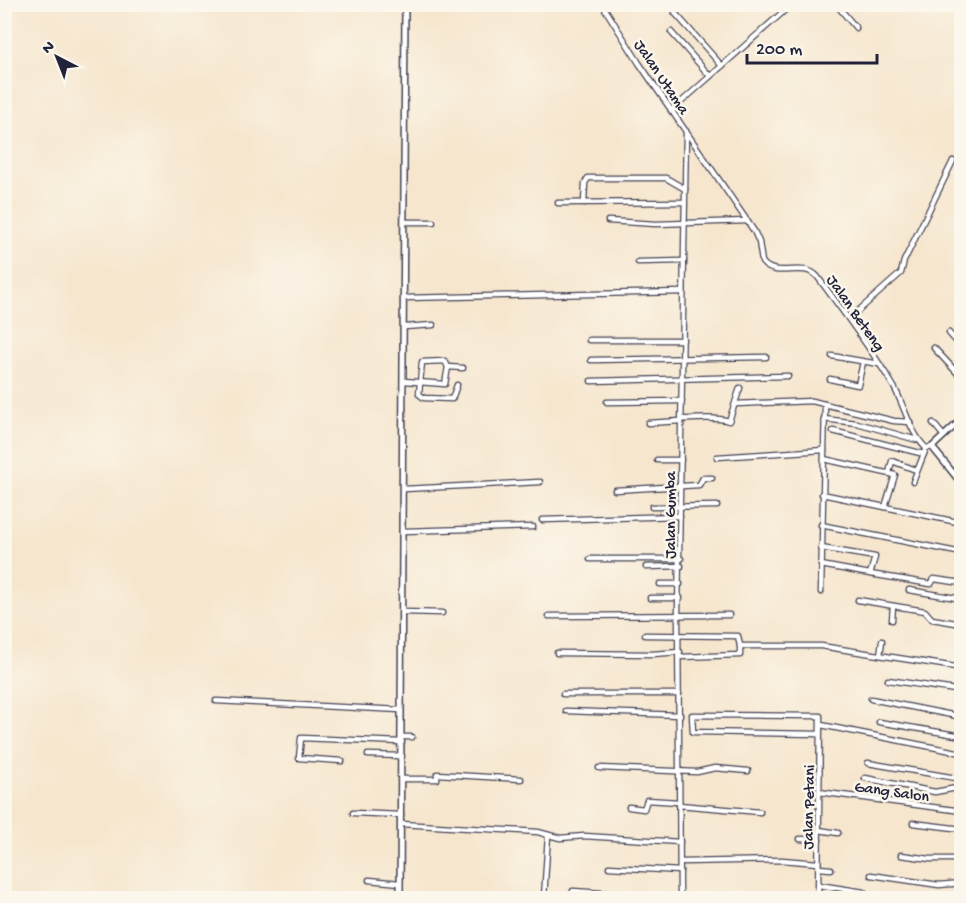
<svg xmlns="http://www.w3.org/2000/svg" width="966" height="903" font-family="'Gochi Hand',sans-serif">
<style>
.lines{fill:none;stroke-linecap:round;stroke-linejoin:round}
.minor-casing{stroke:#423f51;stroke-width:7}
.tertiary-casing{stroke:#423f51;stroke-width:8}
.minor{stroke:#fff;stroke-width:4.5}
.tertiary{stroke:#fff;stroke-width:5}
.labels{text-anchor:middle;stroke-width:5;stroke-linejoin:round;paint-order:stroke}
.street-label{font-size:16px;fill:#22223b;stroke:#fbf7ec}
</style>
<rect width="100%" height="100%" fill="#fbf7ec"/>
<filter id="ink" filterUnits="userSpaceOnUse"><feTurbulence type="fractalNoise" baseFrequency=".0167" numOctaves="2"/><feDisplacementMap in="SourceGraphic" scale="12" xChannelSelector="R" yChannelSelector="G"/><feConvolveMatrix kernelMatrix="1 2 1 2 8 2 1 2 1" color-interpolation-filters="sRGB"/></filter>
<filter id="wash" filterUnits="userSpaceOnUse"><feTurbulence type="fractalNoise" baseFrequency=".008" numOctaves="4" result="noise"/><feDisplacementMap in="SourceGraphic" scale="24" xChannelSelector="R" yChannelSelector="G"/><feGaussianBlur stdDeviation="1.35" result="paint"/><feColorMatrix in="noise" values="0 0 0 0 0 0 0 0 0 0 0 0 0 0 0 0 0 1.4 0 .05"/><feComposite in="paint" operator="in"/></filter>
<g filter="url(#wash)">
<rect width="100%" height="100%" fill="#f6e6ce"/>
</g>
<g filter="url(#ink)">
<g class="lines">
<g class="minor-casing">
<g id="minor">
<path d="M 602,4 L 639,63 L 754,231 L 759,242 L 762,262 C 776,280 802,261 817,276 C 844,313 871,348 894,387 C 905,407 910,433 926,448 L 932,447"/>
<polyline points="836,4 856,28"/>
<polyline points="675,13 722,66"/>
<polyline points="671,32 710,76"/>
<polyline points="671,111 792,4"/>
<polyline points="558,203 684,202"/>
<polyline points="584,203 585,183 588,178 666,178 685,189"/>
<polyline points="608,221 656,224 747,221"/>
<polyline points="404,222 433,222"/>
<polyline points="638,262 684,261"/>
<polyline points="404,298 683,292"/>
<polyline points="849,319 901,273 904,261 953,161"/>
<polyline points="404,327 433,325"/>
<polyline points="949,333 962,348"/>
<polyline points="589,340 683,340"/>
<polyline points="934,348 962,378"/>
<polyline points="832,356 879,364"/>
<polyline points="591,360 766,357"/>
<polyline points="448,367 445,361 422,362 419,394 424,398 452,399 457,385"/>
<polyline points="830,379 858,385 863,362"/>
<polyline points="404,381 445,384 448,367 463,368"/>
<polyline points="591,381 788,376"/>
<polyline points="607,402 682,401"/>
<polyline points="736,404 812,401 894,421 910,422"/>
<path d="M 681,419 C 697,420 714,416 729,421 L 740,388"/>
<polyline points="824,419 857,423 917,440"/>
<polyline points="648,423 681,421"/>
<polyline points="933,423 943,435"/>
<polyline points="833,431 924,454"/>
<polyline points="717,457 824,450"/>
<polyline points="824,459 895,475 885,507 962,523"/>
<polyline points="657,460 681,460"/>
<polyline points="889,473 892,461 916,470"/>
<polyline points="913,482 925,451"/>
<polyline points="404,489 540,482"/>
<polyline points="615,490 699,485 703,478 712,478"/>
<polyline points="822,494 885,507"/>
<polyline points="652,507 717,506"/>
<polyline points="542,520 680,516"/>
<polyline points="821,525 962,553"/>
<polyline points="404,531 533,527"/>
<polyline points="821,548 875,557 870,574 931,584 934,579 962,583"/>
<polyline points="590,559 681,559"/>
<polyline points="821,565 870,574"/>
<polyline points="646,567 681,566"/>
<polyline points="660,584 680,584"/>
<polyline points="909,590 962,599"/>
<polyline points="821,592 825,404"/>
<polyline points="650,598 680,598"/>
<polyline points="858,600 925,611 932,619 962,624"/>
<polyline points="403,612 442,613"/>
<polyline points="549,616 729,615"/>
<polyline points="892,620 893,606"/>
<polyline points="645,635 738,636 740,646 821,646 962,668"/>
<polyline points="557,653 652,654 680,652"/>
<polyline points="880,655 882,641"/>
<polyline points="680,657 740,655 740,646"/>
<polyline points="888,680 962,691"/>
<polyline points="563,694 679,694"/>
<polyline points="871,699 962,717"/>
<polyline points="216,701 401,710"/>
<polyline points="566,711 680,715"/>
<polyline points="879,722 962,736"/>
<polyline points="821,725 962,753"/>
<polyline points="402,737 412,737"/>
<polyline points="368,755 402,756"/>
<polyline points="342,761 299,758 301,738 402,742"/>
<polyline points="868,763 962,779"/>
<polyline points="599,768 697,772 715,768 748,771"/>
<polyline points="865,778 935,792 962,787"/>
<polyline points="401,779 437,779 437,774 521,779"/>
<polyline points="819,792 962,811"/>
<polyline points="679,805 760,812"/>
<polyline points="629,807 644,809 647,800 679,802"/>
<polyline points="353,813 401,815"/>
<polyline points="913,823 962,829"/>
<polyline points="401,824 538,832 560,838 584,836 680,842"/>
<polyline points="819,830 838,833"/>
<polyline points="800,839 819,840"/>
<polyline points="901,855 930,859 962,859"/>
<polyline points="681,862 782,860 818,863"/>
<polyline points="609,867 680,871"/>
<polyline points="819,868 831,869"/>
<polyline points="871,875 939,885 962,883"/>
<polyline points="369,880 400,883"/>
<polyline points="819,885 864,892"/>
<polyline points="573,891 675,898"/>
<polyline points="544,898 548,835"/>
<polyline points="680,898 678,614 686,131"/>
<polyline points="818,898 820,716 692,715 693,732 819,734"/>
</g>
</g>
<g class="tertiary-casing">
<g id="tertiary">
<polyline points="962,419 932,447 962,484"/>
<polyline points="400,898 405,4"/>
<polyline points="960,898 962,866"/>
</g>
</g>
<use href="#minor" class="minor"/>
<use href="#tertiary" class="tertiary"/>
</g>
</g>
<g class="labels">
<g class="street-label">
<text transform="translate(663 76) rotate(56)" y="6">Jalan Utama</text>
<text transform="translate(857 312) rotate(55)" y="6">Jalan Beteng</text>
<text transform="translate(669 515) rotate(-90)" y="6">Jalan Gumba</text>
<text transform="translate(892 790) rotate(8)" y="6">Gang Salon</text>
<text transform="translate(807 807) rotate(-89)" y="6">Jalan Petani</text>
</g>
</g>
<rect width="966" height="903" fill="none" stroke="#fbf7ec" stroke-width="24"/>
<g transform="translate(57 57) rotate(318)" stroke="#fbf7ec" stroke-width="4.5" paint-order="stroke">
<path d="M0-4.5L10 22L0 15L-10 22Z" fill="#22223b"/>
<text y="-9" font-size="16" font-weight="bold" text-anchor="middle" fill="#22223b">N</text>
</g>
<path d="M747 54v9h130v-9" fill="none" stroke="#22223b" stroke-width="3"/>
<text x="756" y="54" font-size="18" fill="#22223b" stroke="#fbf7ec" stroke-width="4.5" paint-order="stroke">200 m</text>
</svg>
